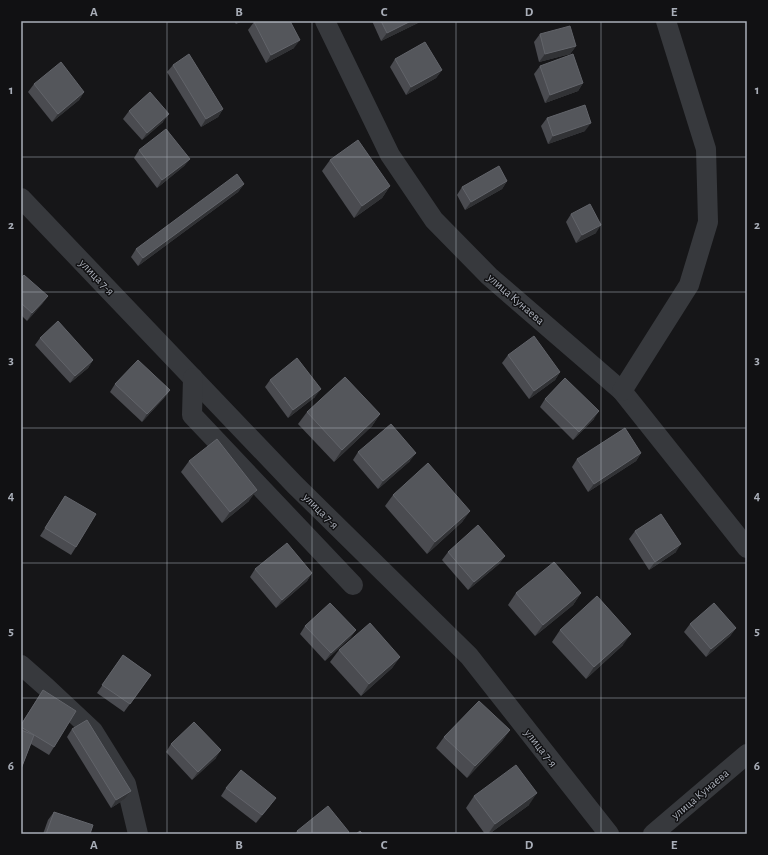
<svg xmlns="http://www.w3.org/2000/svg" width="768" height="855" font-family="'Alegreya Sans',sans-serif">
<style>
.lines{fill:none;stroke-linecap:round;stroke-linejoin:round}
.minor{stroke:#37393d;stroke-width:20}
.wall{fill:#4a4b50}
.shaded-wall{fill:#313235}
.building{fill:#54565b;stroke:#62646a}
.grid{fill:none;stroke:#a9aeb8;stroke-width:1;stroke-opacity:0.55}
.labels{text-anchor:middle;stroke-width:3;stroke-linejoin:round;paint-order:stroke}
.street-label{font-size:12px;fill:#a9aeb8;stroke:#111113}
.neatline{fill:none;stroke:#a9aeb8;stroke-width:1.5}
.grid-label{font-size:13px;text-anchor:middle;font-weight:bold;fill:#a9aeb8}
</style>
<rect width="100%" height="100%" fill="#161618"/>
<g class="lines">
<g class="minor">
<polyline points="325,21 390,155 434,220 489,276 622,391 747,548"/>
<polyline points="21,198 295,485 469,656 609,834"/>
<polyline points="193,378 192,415 353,585"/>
<polyline points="622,391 689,285 708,222 706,149 666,21"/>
<polyline points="21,665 46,687 93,731 126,784 138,834"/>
<polyline points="653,834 747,754"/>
</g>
</g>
<g class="wall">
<polygon points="234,21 242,21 236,24"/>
<polygon points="372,21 422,21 381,41"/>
<polygon points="254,22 294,48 266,63 248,30"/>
<polygon points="540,34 576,46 570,54 539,62 534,42"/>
<polygon points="395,59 442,70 436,78 406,95 390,67"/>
<polygon points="173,65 223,109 218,117 201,127 167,72"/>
<polygon points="540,66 583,83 578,91 545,103 534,74"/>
<polygon points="34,84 84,92 79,100 52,122 28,92"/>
<polygon points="129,111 163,122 142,140 123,119"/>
<polygon points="547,118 585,131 548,144 541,126"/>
<polygon points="139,150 190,159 184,166 157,188 134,158"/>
<polygon points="330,160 390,186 382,198 354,218 322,171"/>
<polygon points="507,181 502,189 465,210 457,195 462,187"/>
<polygon points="244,184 238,192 138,266 131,257 136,249"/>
<polygon points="571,214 596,233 576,243 566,222"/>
<polygon points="21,278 48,296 42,304 27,321 21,315"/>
<polygon points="40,338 93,360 88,368 70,383 35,345"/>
<polygon points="508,355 560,372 555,380 529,399 502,363"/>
<polygon points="270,380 315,397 288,418 265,387"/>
<polygon points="115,384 170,390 164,398 142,422 110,392"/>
<polygon points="545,399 594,419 573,440 540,407"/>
<polygon points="307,412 380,414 372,426 334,462 298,424"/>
<polygon points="358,452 410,461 378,489 353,460"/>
<polygon points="641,453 636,461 588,492 572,467 577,459"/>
<polygon points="189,461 249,501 222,523 181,472"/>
<polygon points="393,495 470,511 462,522 427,554 385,506"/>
<polygon points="65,496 76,547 71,555 40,536"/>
<polygon points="635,531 676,552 649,570 629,539"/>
<polygon points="448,552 505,556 499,564 468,590 442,560"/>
<polygon points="255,569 312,573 307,581 276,608 250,577"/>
<polygon points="516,593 581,593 573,605 535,636 508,605"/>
<polygon points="690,624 736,628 730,636 706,657 684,632"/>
<polygon points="305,626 356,630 350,638 325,661 300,634"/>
<polygon points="560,630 623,645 586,679 552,642"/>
<polygon points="339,650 400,657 392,668 361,696 330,662"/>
<polygon points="123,655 151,675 124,712 97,693"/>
<polygon points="43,690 54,747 49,755 31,744 21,769 21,724"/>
<polygon points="72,729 131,791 125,799 111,808 67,737"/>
<polygon points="510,730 502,741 467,778 436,748 444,737"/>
<polygon points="171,744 216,758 192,780 166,752"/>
<polygon points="226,788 270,806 256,823 221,796"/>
<polygon points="474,796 529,805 489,834 485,834 466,808"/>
<polygon points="54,812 90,834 43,834 48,820"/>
<polygon points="297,831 349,832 348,834 295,834"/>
</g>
<g class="shaded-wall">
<polygon points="238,21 242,21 236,24"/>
<polygon points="411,21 422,21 381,41 387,33"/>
<polygon points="300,40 294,48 266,63 271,55"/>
<polygon points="576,46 570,54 539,62 545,54"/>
<polygon points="442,70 436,78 406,95 411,87"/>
<polygon points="583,83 578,91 545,103 550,95"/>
<polygon points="84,92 79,100 52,122 58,114"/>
<polygon points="223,109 218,117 201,127 206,119"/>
<polygon points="169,114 163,122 142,140 147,133"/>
<polygon points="591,123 585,131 548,144 553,136"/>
<polygon points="190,159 184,166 157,188 162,180"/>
<polygon points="507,181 502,189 465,210 471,202"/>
<polygon points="244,184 238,192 138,266 143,258"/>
<polygon points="390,186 382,198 354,218 362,206"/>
<polygon points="601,225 596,233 576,243 582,235"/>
<polygon points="48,296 42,304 27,321 32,313"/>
<polygon points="93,360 88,368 70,383 75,376"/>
<polygon points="560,372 555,380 529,399 534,391"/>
<polygon points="321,389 315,397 288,418 293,410"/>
<polygon points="170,390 164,398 142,422 147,414"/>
<polygon points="599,411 594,419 573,440 579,432"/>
<polygon points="380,414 372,426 334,462 342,450"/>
<polygon points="416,453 410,461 378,489 383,481"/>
<polygon points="641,453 636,461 588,492 594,484"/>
<polygon points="257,490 249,501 222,523 230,512"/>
<polygon points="470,511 462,522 427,554 435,542"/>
<polygon points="681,544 676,552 649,570 655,562"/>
<polygon points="505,556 499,564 468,590 474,582"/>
<polygon points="312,573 307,581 276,608 282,600"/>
<polygon points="581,593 573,605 535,636 543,625"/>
<polygon points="736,628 730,636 706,657 711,649"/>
<polygon points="356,630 350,638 325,661 331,653"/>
<polygon points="631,634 623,645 586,679 594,667"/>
<polygon points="400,657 392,668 361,696 369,684"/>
<polygon points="510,730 502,741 467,778 475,766"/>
<polygon points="221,750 216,758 192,780 198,772"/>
<polygon points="131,791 125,799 111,808 116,800"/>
<polygon points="537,793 529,805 489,834 488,834 495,824"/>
<polygon points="276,798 270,806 256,823 262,815"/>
</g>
<g class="building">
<polygon points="255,21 290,21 300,40 271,55 254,22"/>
<polygon points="381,21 411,21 387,33"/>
<polygon points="570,26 576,46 545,54 540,34"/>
<polygon points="425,42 442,70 411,87 395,59"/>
<polygon points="189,54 223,109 206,119 173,65"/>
<polygon points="573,54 583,83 550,95 540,66"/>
<polygon points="61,62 84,92 58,114 34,84"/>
<polygon points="150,92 169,114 147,133 129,111"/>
<polygon points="585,105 591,123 553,136 547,118"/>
<polygon points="166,129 190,159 162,180 139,150"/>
<polygon points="358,140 390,186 362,206 330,160"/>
<polygon points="499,166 507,181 471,202 462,187"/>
<polygon points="237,174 244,184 143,258 136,249"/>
<polygon points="590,204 601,225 582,235 571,214"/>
<polygon points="24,275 48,296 32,313 21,303 21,278"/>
<polygon points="58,321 93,360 75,376 40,338"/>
<polygon points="534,336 560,372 534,391 508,355"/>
<polygon points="297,358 321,389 293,410 270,380"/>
<polygon points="138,360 170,390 147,414 115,384"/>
<polygon points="345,377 380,414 342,450 307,412"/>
<polygon points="565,378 599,411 579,432 545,399"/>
<polygon points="391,424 416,453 383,481 358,452"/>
<polygon points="625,428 641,453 594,484 577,459"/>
<polygon points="217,439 257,490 230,512 189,461"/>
<polygon points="428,463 470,511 435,542 393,495"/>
<polygon points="65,496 96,514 76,547 45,528"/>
<polygon points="661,514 681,544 655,562 635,531"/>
<polygon points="478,525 505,556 474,582 448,552"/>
<polygon points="287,543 312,573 282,600 255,569"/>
<polygon points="554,562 581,593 543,625 516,593"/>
<polygon points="597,596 631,634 594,667 560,630"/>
<polygon points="330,603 356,630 331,653 305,626"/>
<polygon points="714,603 736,628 711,649 690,624"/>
<polygon points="370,623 400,657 369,684 339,650"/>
<polygon points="123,655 151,675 130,704 102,685"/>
<polygon points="43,690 76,711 54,747 21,727 21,725"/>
<polygon points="479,701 510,730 475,766 444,737"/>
<polygon points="87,720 131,791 116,800 72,729"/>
<polygon points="194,722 221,750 198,772 171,744"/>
<polygon points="21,730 34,735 21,769"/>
<polygon points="516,765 537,793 495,824 474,796"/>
<polygon points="241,770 276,798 262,815 226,788"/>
<polygon points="328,806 349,832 347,834 300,834 297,831"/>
<polygon points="54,812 93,825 90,834 46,834"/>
<polygon points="360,831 363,834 356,834"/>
</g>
<path class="grid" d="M 167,21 L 167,834M 312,21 L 312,834M 456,21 L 456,834M 601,21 L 601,834M 21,157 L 747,157M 21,292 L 747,292M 21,428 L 747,428M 21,563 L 747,563M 21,698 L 747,698"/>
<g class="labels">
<g class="street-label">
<text transform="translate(97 277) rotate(46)" y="4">улица 7-я</text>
<text transform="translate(516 299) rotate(41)" y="4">улица Кунаева</text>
<text transform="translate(321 511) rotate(45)" y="4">улица 7-я</text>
<text transform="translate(541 748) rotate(52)" y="4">улица 7-я</text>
<text transform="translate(700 794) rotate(-40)" y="4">улица Кунаева</text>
</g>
</g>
<rect width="768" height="855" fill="none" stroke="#111113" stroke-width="44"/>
<rect x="22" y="22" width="724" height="811" class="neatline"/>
<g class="grid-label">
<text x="94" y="16">A</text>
<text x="239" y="16">B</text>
<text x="384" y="16">C</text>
<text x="529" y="16">D</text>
<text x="674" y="16">E</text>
<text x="11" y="94">1</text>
<text x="757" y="94">1</text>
<text x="11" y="229">2</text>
<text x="757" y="229">2</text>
<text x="11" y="364">3</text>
<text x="757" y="364">3</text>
<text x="11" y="500">4</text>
<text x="757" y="500">4</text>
<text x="11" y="635">5</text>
<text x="757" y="635">5</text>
<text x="11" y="770">6</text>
<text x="757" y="770">6</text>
<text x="94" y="849">A</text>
<text x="239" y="849">B</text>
<text x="384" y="849">C</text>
<text x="529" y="849">D</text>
<text x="674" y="849">E</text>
</g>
</svg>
